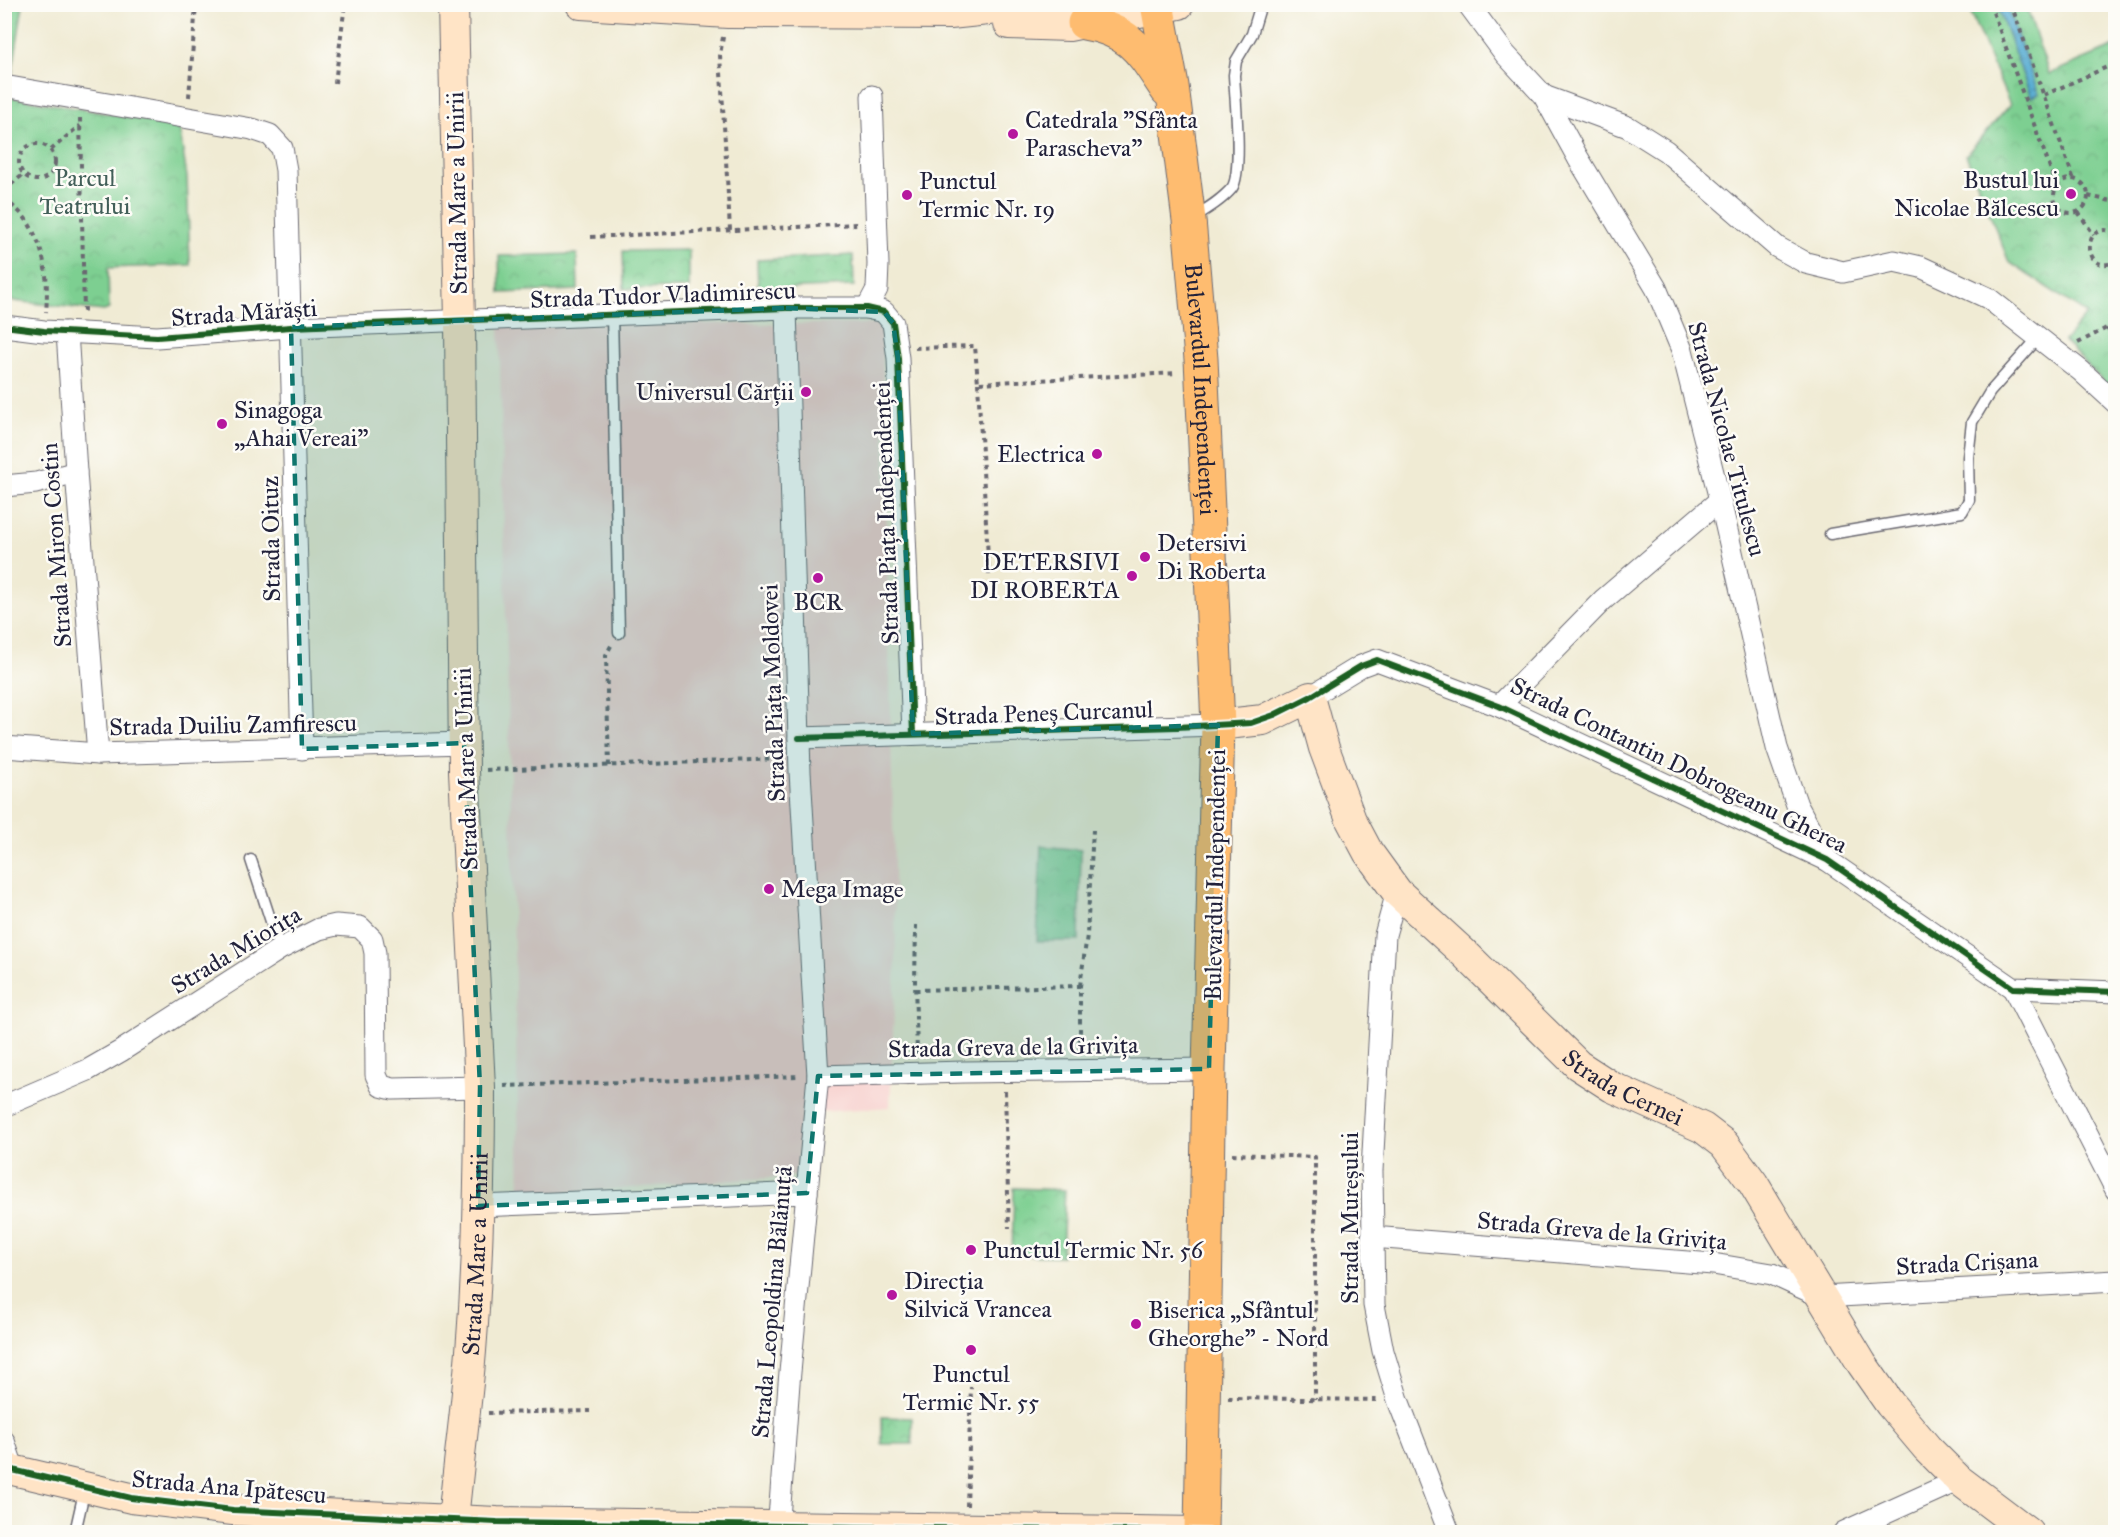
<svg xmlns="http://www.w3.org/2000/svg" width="2120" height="1537" font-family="'IM FELL Great Primer',serif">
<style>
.built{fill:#f7d0ce}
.park{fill:url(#park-crowns);stroke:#507866;stroke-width:1.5}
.water{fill:url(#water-ripples);stroke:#3c6786;stroke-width:1.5}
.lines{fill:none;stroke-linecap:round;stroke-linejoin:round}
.lane-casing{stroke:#6a6871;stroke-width:13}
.street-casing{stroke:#6a6871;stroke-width:23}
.secondary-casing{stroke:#6a6871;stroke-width:32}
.primary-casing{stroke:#6a6871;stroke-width:35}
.path{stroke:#6a6871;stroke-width:4;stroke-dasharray:4.5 4.5;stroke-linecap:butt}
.lane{stroke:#fff;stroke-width:10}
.street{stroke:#fff;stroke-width:21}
.secondary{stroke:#ffe4c6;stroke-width:30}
.primary{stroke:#febc70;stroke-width:33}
.cycleway-casing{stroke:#fdfcf7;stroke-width:10}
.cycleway{stroke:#1b5e20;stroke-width:6}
.marked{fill:#0f766e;fill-opacity:0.2;stroke:#0f766e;stroke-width:4.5;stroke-dasharray:12 8;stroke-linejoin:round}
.poi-dot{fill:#b5179e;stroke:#fdfcf7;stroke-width:2}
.labels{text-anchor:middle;stroke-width:5;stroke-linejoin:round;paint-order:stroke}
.poi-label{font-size:24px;fill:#22223b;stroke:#fdfcf7;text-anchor:start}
.park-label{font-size:24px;fill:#425f59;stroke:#fdfcf7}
.street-label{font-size:24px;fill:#22223b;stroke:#fdfcf7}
</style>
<defs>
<pattern id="park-crowns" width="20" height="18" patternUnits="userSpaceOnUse" patternTransform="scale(1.5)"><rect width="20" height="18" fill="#7dcf91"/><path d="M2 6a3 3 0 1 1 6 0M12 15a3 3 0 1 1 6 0" fill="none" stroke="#6cb17e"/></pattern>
<pattern id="water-ripples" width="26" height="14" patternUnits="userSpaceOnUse" patternTransform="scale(1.5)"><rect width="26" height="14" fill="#55acd2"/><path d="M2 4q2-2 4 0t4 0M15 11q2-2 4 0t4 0" fill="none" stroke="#468cac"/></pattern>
</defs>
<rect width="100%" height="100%" fill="#fdfcf7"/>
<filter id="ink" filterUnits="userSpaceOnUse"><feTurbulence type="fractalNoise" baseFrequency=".0167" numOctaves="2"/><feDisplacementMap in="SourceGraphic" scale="12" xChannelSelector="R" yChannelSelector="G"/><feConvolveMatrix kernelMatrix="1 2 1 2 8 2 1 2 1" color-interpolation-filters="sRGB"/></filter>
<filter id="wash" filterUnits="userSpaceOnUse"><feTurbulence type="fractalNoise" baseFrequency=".008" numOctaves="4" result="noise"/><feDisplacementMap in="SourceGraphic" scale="24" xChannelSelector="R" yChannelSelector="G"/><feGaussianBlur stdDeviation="1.35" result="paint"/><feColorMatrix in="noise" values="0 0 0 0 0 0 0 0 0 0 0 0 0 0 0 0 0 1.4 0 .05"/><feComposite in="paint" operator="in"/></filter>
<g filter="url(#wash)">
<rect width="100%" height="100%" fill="#f0ebd4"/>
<polygon class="built" points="499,323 882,324 896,960 890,1107 803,1113 796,1176 520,1196"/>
<g class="park">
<polygon points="4,5 23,5 12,75 5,74"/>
<polygon points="1967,5 2026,5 2049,74 2115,46 2115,394 2064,341 2087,314 2009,262 1966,155 2010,105"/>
<polygon points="4,96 179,126 187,177 190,265 108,268 109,309 104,311 5,300"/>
<polygon points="689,250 689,288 624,289 623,251"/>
<polygon points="577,254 578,290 500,293 499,256"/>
<polygon points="853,255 854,286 758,290 757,260"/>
<polygon points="1041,846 1081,850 1079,941 1037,941"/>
<polygon points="1014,1188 1065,1190 1062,1256 1012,1255"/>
<polygon points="882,1417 912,1418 912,1444 882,1444"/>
</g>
<polygon class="water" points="1997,5 2006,5 2039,94 2031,97"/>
</g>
<g filter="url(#ink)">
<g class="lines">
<g class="lane-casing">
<g id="lane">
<path d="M 1194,217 C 1207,209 1222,200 1232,188 C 1243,172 1235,97 1234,75 L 1236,61 L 1252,34 L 1261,4"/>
<polyline points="612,314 619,633"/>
<polyline points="1830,534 1962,512 1969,500 1968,457 1972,422 1990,392 2039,337"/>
<polyline points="251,860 280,949"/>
<polyline points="75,1532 85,1488"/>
</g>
</g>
<g class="street-casing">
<g id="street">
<polyline points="1468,4 1505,54 1544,96 1578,158 1656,288 1682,350 1720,500 1777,748 1797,805 1827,860"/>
<polyline points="4,86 252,129 270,135 282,148 286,170 302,749"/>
<polyline points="1544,96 1628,127 1666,151 1777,247 1806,263 1843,272 1894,261 1921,267 1988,298 2081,371 2116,403"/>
<polyline points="867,308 877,289 878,264 872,96"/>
<polyline points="4,326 44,331 157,337 291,327 786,308 867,308 884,312 893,323 898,358 913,734"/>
<polyline points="67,332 76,472 98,754"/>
<polyline points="4,486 36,483 76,472"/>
<polyline points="1310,697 1361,666 1377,660 1499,706 1827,860 2013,988 2116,992"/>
<polyline points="1499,706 1603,600 1720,500"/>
<polyline points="799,738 1218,725"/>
<polyline points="4,747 98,754 464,743"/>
<polyline points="1397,892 1385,935 1372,1171 1374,1305 1383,1351 1398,1400 1449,1532"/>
<polyline points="2013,988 2116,1190"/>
<polyline points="818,1076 964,1072 1209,1069"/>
<polyline points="4,1106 88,1070 121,1051 280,949 319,929 336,925 360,927 372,939 375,953 376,1075 381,1086 393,1089 480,1087"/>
<polyline points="478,1206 807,1193"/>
<polyline points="1372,1237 1713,1264 1772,1274 1822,1297 2116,1281"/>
<polyline points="4,1441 14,1471"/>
<polyline points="778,1532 789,1383 818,1076 800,772 786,308"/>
<polyline points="1844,1532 1959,1480"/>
</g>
</g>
<g class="secondary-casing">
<g id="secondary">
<polyline points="581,4 728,13 950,14 1047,4"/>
<polyline points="1009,24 1069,26 1179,4"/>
<path id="s1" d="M 1218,725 L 1263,720 L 1310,697 L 1324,748 L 1351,820 L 1368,852 L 1397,892 L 1467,956 L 1578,1065 L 1612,1087 L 1703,1128 L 1724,1144 L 1753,1183 L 1862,1364 L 1890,1404 L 1927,1448 L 1959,1480 L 2028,1532"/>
<polyline points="4,1468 131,1498 233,1510 497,1522 1201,1532"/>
<path id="s2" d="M 452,1532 C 457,1472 466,1412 471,1351 C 478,1264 480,1175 480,1087 L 464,771 L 460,321 L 453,4"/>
</g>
</g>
<g class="primary-casing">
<g id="primary">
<path id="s3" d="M 1157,4 L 1172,86 L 1189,220 L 1201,359 L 1218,725 L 1209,1069 L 1201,1532"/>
<path d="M 1084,23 C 1133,31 1142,53 1167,90"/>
</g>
</g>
<g class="path">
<polyline points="1990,4 2057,187"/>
<polyline points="2011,4 2074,180"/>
<polyline points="723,37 720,55 730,230"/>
<polyline points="335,83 345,4"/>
<polyline points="2044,95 2116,63"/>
<polyline points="189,97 196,4"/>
<polyline points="80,118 84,314"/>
<circle cx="37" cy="162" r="18"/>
<polyline points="51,150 80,125"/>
<circle cx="2071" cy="196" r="17"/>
<polyline points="4,190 24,174"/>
<polyline points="2088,196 2116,202"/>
<path d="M 4,199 C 11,205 20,211 25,218 C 45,246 49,279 46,312"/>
<polyline points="2078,212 2094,235"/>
<path d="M 2116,233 C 2080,216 2082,279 2116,261"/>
<polyline points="591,237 857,224"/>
<polyline points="2107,328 2116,340"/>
<polyline points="2078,343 2116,323"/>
<polyline points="915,348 975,346 978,383 1177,373"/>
<polyline points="978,383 989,575"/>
<polyline points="609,766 606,655 612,644"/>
<polyline points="486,770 781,759"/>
<polyline points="916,925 915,982 917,1054"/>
<polyline points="1080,986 1087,935 1093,830"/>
<polyline points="915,990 1080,986 1080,1052"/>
<polyline points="504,1086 800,1076"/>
<polyline points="1005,1091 1009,1228"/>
<polyline points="1232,1154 1315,1157 1315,1399"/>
<polyline points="1228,1398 1377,1400"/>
<polyline points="488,1413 590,1411"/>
<polyline points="967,1506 971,1387"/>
</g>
<use href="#lane" class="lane"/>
<use href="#street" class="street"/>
<use href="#secondary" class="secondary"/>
<use href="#primary" class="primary"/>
<g class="cycleway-casing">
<g id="cycleway">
<polyline points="4,326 44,331 157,337 291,327 786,308 867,308 884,312 893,323 898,358 913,734"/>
<polyline points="799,738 1177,727 1251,723 1274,715 1310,697 1361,666 1377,660 1499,706 1827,860 2013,988 2116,992"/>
<polyline points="4,1468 131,1498 233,1510 497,1522 1209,1532"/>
</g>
</g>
<use href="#cycleway" class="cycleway"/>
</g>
</g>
<path class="marked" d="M 786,308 L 884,312 L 893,323 L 898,358 L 913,734 L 1218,725 L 1209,1069 L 818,1076 L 807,1193 L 478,1206 L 480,1087 L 464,743 L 302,749 L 291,327 Z"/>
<g class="poi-dot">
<circle cx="1013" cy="134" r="6"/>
<circle cx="2071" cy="194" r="6"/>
<circle cx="907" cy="195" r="6"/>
<circle cx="806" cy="392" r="6"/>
<circle cx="222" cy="424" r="6"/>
<circle cx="1097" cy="454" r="6"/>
<circle cx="1145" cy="557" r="6"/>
<circle cx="1132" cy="576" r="6"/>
<circle cx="818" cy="578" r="6"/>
<circle cx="769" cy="889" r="6"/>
<circle cx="971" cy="1250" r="6"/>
<circle cx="892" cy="1295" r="6"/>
<circle cx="1136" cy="1324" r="6"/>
<circle cx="971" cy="1350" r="6"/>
</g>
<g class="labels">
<g class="poi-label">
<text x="1025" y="128">Catedrala "Sfânta<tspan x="1025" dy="28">Parascheva"</tspan></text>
<text x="2059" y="188" text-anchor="end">Bustul lui<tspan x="2059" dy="28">Nicolae Bălcescu</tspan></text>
<text x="919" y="189">Punctul<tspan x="919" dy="28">Termic Nr. 19</tspan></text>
<text x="794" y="400" text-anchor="end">Universul Cărții</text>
<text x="234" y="418">Sinagoga<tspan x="234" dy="28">„Ahai Vereai"</tspan></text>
<text x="1085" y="462" text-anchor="end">Electrica</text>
<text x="1157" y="551">Detersivi<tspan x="1157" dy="28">Di Roberta</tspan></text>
<text x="1120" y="570" text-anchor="end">DETERSIVI<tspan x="1120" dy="28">DI ROBERTA</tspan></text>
<text x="818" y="610" text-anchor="middle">BCR</text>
<text x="781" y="897">Mega Image</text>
<text x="983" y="1258">Punctul Termic Nr. 56</text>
<text x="904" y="1289">Direcția<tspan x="904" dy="28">Silvică Vrancea</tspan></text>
<text x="1148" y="1318">Biserica „Sfântul<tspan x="1148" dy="28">Gheorghe” - Nord</tspan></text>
<text x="971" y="1382" text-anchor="middle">Punctul<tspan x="971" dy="28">Termic Nr. 55</tspan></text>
</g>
<g class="park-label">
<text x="85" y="186">Parcul<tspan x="85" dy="28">Teatrului</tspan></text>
</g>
<g class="street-label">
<text transform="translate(457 193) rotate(-91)" y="8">Strada Mare a Unirii</text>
<text transform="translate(663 295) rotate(-2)" y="8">Strada Tudor Vladimirescu</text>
<text transform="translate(244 313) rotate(-4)" y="8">Strada Mărăști</text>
<text dy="8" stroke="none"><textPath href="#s3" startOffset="388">Bulevardul Independenței</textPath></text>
<text transform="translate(1727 439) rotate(75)" y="8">Strada Nicolae Titulescu</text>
<text transform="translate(886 513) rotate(-92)" y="8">Strada Piața Independenței</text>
<text transform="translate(271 539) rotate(-91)" y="8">Strada Oituz</text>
<text transform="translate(56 545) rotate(-94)" y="8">Strada Miron Costin</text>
<text transform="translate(773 693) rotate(-92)" y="8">Strada Piața Moldovei</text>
<text transform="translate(1044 713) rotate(-2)" y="8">Strada Peneș Curcanul</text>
<text transform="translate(233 725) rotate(-1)" y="8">Strada Duiliu Zamfirescu</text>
<text transform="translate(1679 765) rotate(26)" y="8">Strada Contantin Dobrogeanu Gherea</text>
<text transform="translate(466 769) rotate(-92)" y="8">Strada Mare a Unirii</text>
<text transform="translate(1215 875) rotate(-89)" y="8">Bulevardul Independenței</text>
<text transform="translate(236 950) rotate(-31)" y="8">Strada Miorița</text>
<text transform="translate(1013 1047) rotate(-1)" y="8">Strada Greva de la Grivița</text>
<text dy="8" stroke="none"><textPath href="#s1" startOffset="614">Strada Cernei</textPath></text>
<text transform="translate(1350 1218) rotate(-90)" y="8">Strada Mureșului</text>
<text transform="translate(1602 1231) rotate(5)" y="8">Strada Greva de la Grivița</text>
<text dy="8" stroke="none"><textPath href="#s2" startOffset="279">Strada Mare a Unirii</textPath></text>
<text transform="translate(1967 1263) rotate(-3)" y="8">Strada Crișana</text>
<text transform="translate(772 1302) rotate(-85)" y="8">Strada Leopoldina Bălănuță</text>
<text transform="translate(229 1487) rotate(5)" y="8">Strada Ana Ipătescu</text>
</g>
</g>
<rect width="2120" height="1537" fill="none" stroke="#fdfcf7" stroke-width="24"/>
</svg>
